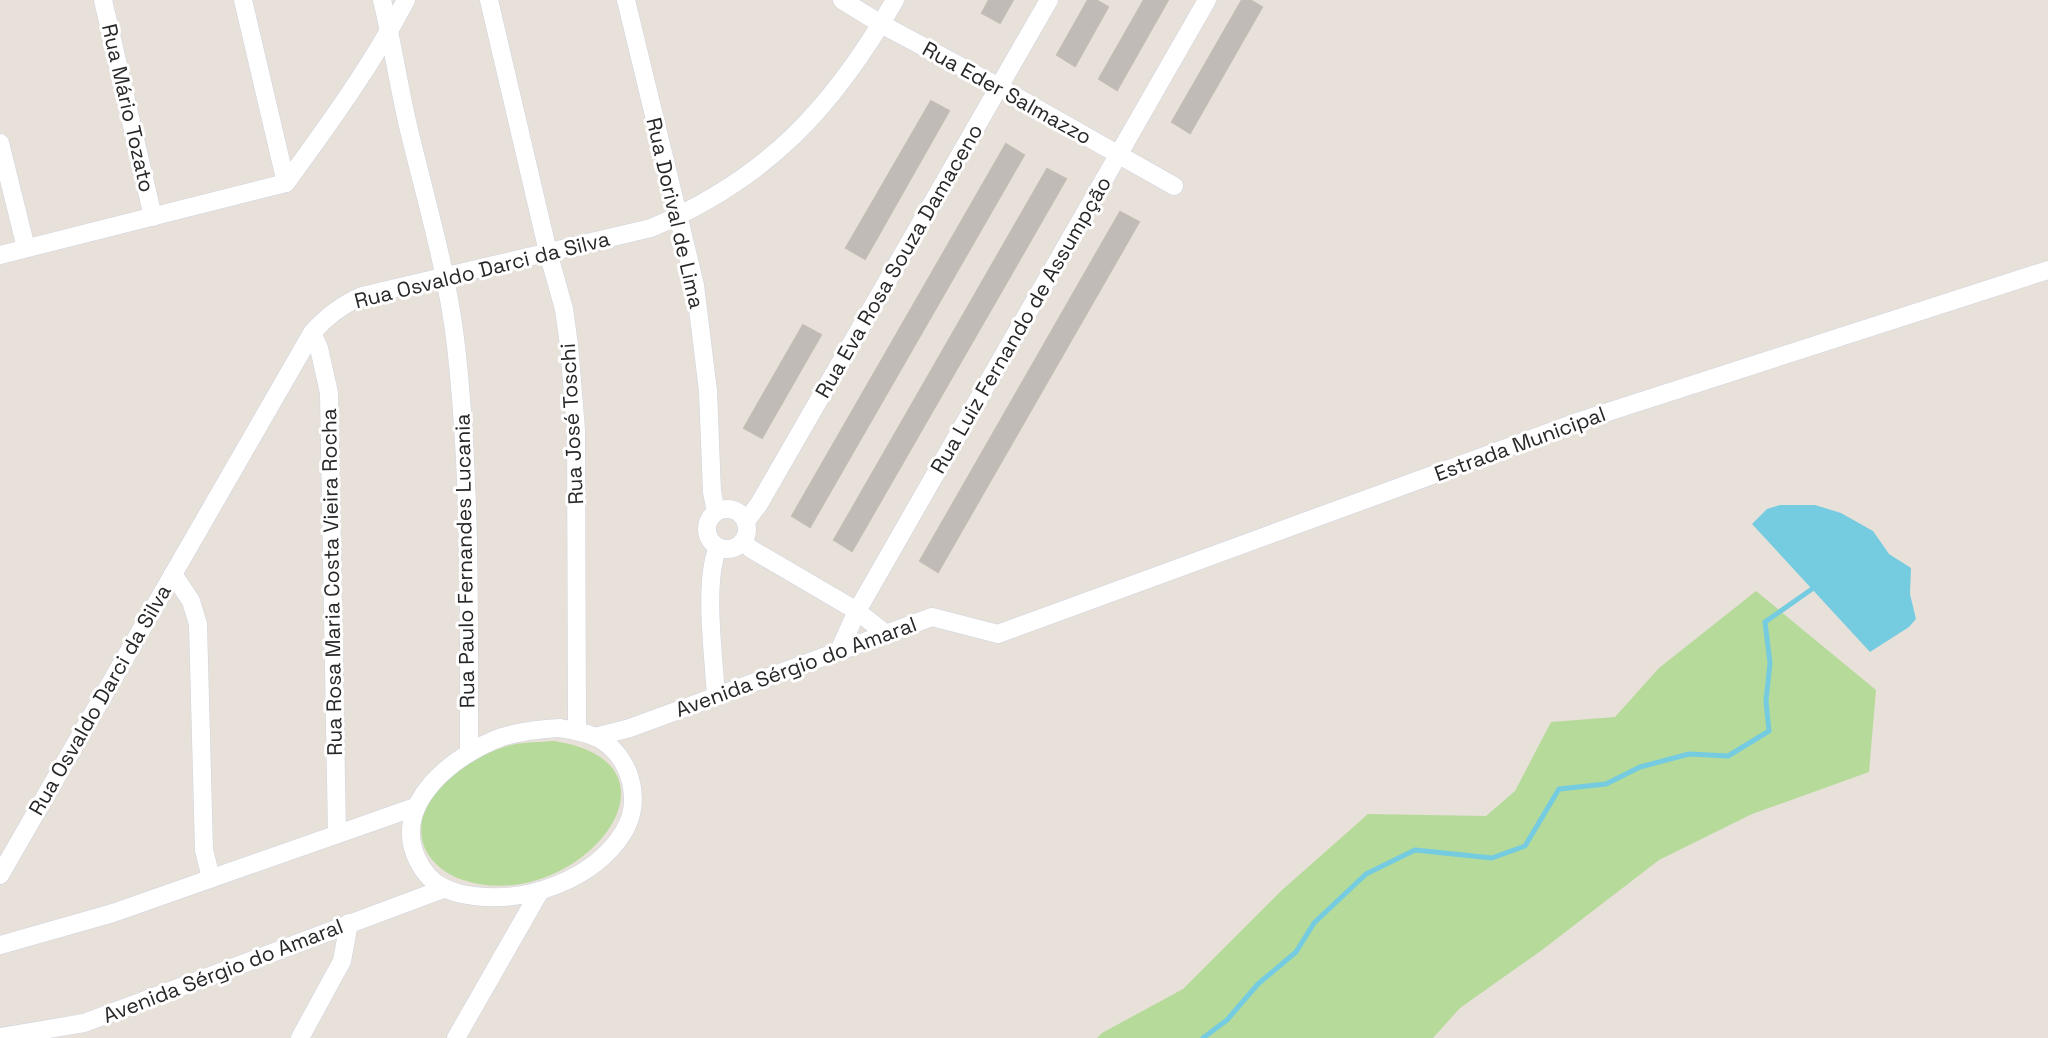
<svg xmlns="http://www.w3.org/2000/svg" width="2048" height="1038" font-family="'Space Grotesk',sans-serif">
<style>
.green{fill:#b5da9a}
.water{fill:#75cce1}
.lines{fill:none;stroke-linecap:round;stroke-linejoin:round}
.stream{stroke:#75cce1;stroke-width:5}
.building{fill:#c0bbb6;stroke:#c3bcb4;stroke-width:2}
.street-casing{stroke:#cfd3df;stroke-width:19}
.street{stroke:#fff;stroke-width:18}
.labels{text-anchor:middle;stroke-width:6;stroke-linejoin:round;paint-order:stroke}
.street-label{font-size:21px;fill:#272727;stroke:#fff}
</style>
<rect width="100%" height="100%" fill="#e8e1d9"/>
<g class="green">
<polygon points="1756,591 1876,690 1869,772 1752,814 1659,860 1542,950 1460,1008 1433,1038 1097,1038 1102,1033 1183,989 1281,891 1368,814 1486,816 1515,791 1551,722 1615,717 1659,668"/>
<path d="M 554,741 C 703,764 573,920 460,879 C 444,873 428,860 423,843 C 410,793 471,756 511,745 C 525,742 539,742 554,741 Z"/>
</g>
<polygon class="water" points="1780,505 1815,505 1841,513 1873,531 1889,554 1911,568 1910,594 1916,619 1909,627 1870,652 1752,524 1767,509"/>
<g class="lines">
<polyline class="stream" points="1203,1038 1227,1020 1258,984 1296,952 1314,923 1366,874 1415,850 1492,858 1525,846 1559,789 1606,784 1640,767 1689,754 1728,756 1769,731 1766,701 1770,663 1765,622 1812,589"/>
</g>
<g class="building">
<polygon points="989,0 1013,0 1000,23 982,13"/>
<polygon points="1088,0 1096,0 1108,7 1075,66 1057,55"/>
<polygon points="1144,0 1168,0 1117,90 1099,79"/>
<polygon points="1242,0 1250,0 1262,7 1190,133 1172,122"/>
<polygon points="931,101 949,111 865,259 846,248"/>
<polygon points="1006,144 1024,155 810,527 792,516"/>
<polygon points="1047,169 1066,179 852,551 834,540"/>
<polygon points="1120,212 1139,222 938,572 920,561"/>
<polygon points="803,325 821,335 762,438 744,428"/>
</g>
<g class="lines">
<g class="street-casing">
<g id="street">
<polyline points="103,0 153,217"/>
<polyline points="243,0 286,183"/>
<path d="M 382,0 C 393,44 399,90 410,134 C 427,204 448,275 456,346 C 471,481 469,617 469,753"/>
<polyline points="489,0 548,252 564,309 569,345 576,430 577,731"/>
<polyline points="626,0 695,285 708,391 712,492 716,512"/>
<polyline points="842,0 881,24 999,87 1174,186"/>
<polyline points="0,143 26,248"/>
<path d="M 286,183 C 329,124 372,65 406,0"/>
<polyline points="0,255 286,183"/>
<polyline points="312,333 319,348 329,393 337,834"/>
<circle cx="727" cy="529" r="20"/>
<polyline points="746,521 759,504 1049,0"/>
<polyline points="743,541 751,549 857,611 886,634"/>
<polyline points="173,574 191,601 198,624 204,850 211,878"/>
<polyline points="839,651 857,611 1207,0"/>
<path d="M 716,697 C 714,656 703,583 718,547"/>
<path d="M 560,728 C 572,730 585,732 596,737 C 630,754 644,800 623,833 C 593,880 527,903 474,896 C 449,893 430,885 418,861 C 389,804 455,754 502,737 C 521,731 540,729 560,728 Z"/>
<polyline points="595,737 630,728 932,617 998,634 1580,421 2048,270"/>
<path d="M 0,875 L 312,333 C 326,317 341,305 362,296 L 651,228 C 767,179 833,108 895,0"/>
<polyline points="0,945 113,913 415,807"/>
<polyline points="0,1037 84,1023 443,889"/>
<polyline points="300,1038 342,961 349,923"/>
<polyline points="456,1038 540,891"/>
</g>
</g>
<use href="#street" class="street"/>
</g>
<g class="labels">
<g class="street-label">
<text transform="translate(1007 93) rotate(29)" y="7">Rua Eder Salmazzo</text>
<text transform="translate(128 108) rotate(77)" y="7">Rua Mário Tozato</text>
<text transform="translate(675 213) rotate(77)" y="7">Rua Dorival de Lima</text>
<text transform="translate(899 261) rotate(-60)" y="7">Rua Eva Rosa Souza Damaceno</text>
<text transform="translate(482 270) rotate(-14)" y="7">Rua Osvaldo Darci da Silva</text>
<text transform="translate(1021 325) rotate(-60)" y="7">Rua Luiz Fernando de Assumpção</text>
<text transform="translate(572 424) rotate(-93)" y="7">Rua José Toschi</text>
<text transform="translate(1520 444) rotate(-20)" y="7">Estrada Municipal</text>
<text transform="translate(465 561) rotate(-91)" y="7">Rua Paulo Fernandes Lucania</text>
<text transform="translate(332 582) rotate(-91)" y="7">Rua Rosa Maria Costa Vieira Rocha</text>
<text transform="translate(796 667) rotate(-20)" y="7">Avenida Sérgio do Amaral</text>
<text transform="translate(100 700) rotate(-60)" y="7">Rua Osvaldo Darci da Silva</text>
<text transform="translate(223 971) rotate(-21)" y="7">Avenida Sérgio do Amaral</text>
</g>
</g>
</svg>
